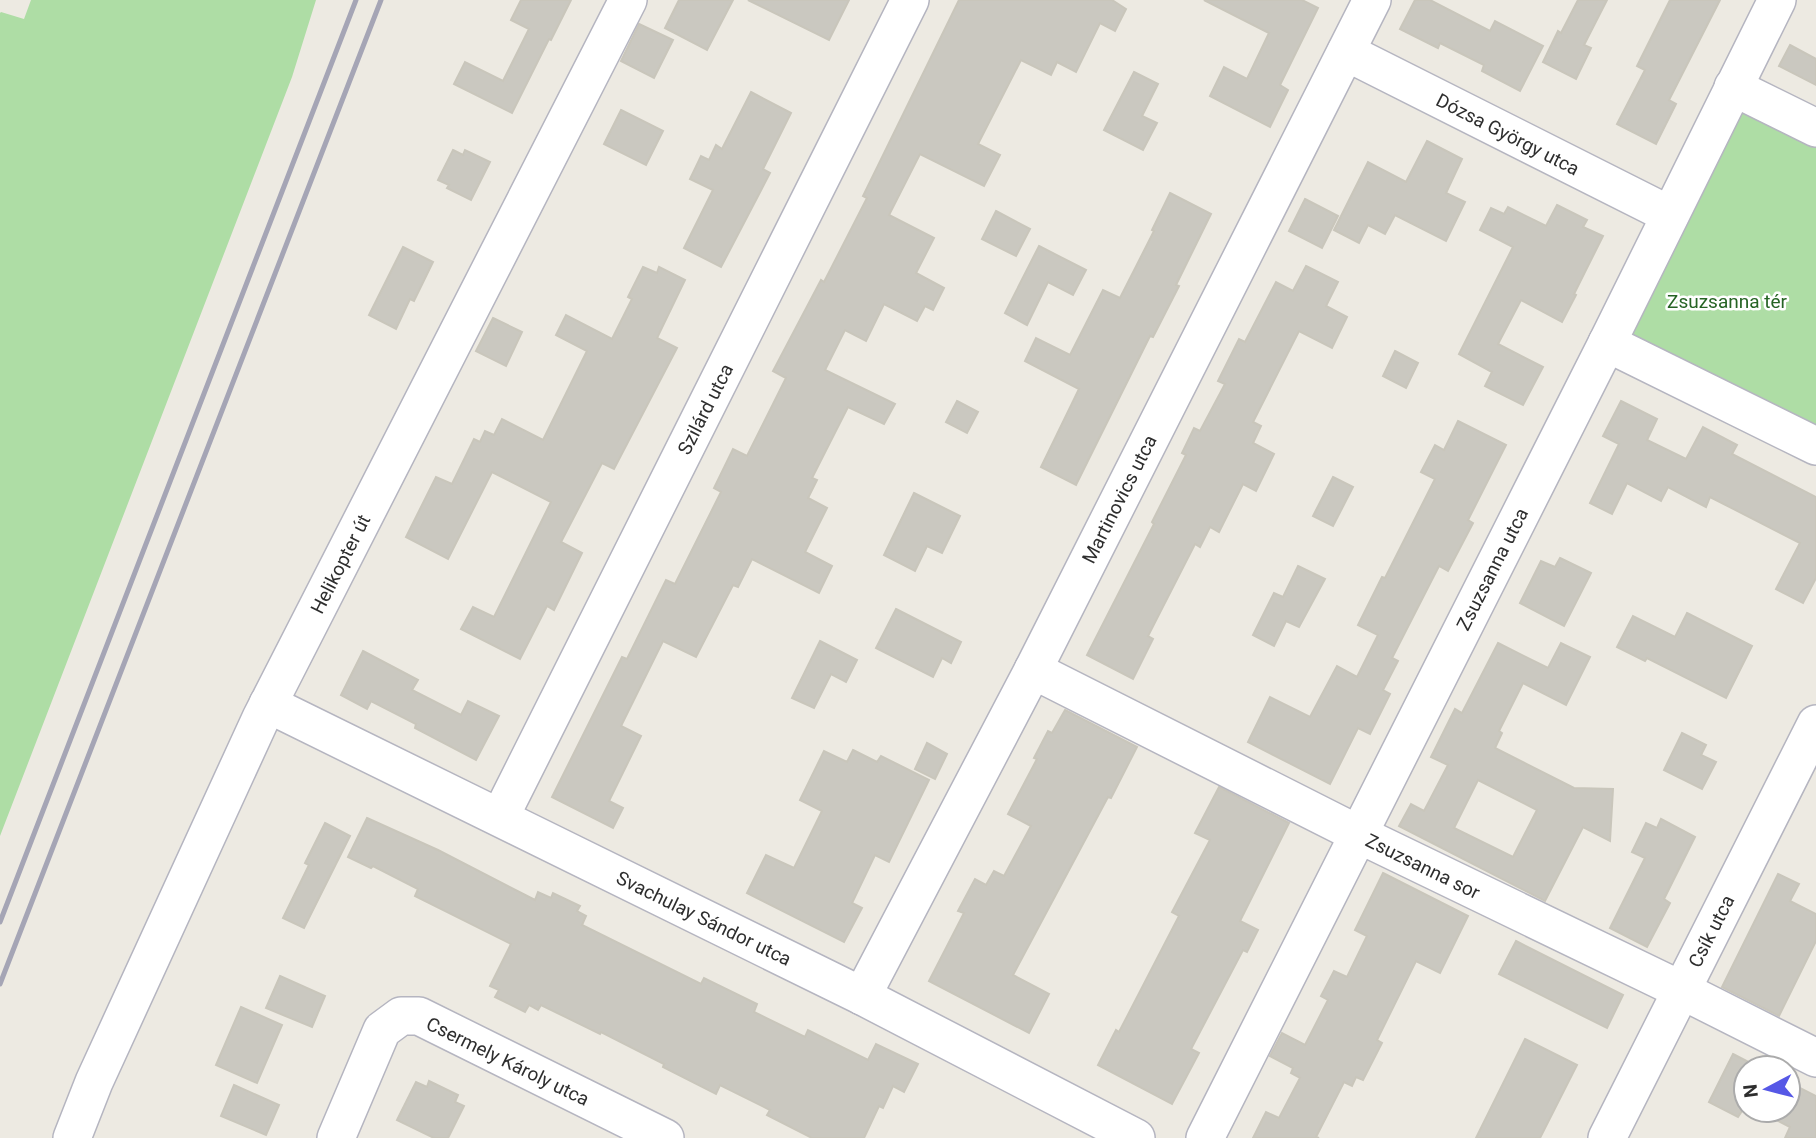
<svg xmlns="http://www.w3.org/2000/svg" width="1816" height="1138" font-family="Roboto,sans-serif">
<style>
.green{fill:#aedda5}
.building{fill:#cac8c0;stroke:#c9c6bb;stroke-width:2;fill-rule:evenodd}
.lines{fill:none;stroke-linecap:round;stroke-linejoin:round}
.minor-casing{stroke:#b5b5c0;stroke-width:40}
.minor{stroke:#fff;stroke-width:37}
.rail{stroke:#a5a5b5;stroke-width:5}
.labels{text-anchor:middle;stroke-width:5;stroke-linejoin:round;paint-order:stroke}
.street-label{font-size:19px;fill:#2e2e2e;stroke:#fff}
.park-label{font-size:19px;fill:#266424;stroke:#fff}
</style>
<rect width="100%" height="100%" fill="#edeae2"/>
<g class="green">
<polygon points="31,0 316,0 292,77 0,836 0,13 1,12 24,19"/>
<polygon points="1733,87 1816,128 1816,446 1607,343"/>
</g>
<g class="building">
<polygon points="521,0 571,0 551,40 549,39 512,113 454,84 465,62 503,81 529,29 511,20"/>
<polygon points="679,0 733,0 707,50 665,28"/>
<polygon points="748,0 849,0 829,40"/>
<polygon points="959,0 1112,0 1126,9 1115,31 1100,23 1076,72 1057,62 1051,75 1021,60 978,144 1000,155 984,186 920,154 889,215 934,238 916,273 944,288 933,310 925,306 917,321 884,304 866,341 845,330 825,370 895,404 884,424 848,407 812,478 817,480 808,498 827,508 805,552 832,566 819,593 752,559 738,587 733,585 696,657 663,641 621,726 641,736 609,801 623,808 613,828 552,797 622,657 627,659 666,580 675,584 721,492 714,488 733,449 747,456 786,378 773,371 821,280 824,282 867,198 863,196"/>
<polygon points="1204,0 1302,0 1318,8 1280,85 1288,90 1270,127 1210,96 1224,67 1247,79 1269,33"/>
<polygon points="1415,0 1430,0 1490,31 1495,21 1543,46 1520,91 1482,71 1484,65 1440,43 1438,48 1400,29"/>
<polygon points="1578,0 1607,0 1584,45 1591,48 1576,79 1543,62 1558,31 1561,33"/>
<polygon points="1670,0 1720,0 1669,100 1676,104 1656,144 1617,124 1645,70 1637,66"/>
<polygon points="639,24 673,40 654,78 621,61"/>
<polygon points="1790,45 1816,59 1816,85 1779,66"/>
<polygon points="1134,72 1158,84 1142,116 1157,123 1143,150 1104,130"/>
<polygon points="751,92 791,113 763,169 770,173 721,267 684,248 713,190 690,179 701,156 709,160 716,145 722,149"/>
<polygon points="621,110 663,131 646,165 604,144"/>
<polygon points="1427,141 1462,159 1446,193 1465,202 1446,241 1395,215 1385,234 1368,225 1359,243 1334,230 1368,162 1406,182"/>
<polygon points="453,150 463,155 465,150 490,162 471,200 447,188 449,185 438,180"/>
<polygon points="1170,193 1211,214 1176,285 1179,286 1153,337 1150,336 1076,485 1041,467 1079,389 1025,361 1036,338 1070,355 1103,290 1120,298 1154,231 1152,230"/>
<polygon points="1305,199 1338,216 1322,248 1289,231"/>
<polygon points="1557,205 1587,220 1583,227 1603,236 1574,294 1576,295 1562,322 1521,300 1498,344 1543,367 1523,405 1485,386 1492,372 1459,354 1513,247 1480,230 1491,208 1504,214 1508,207 1546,226"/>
<polygon points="996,211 1030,229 1016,256 982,239"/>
<polygon points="1039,246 1086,270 1073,295 1048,282 1027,325 1005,313"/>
<polygon points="403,247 433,262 414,301 410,299 396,329 369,315"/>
<polygon points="1306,266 1338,282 1326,306 1347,317 1332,348 1299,331 1253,422 1261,426 1253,443 1274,454 1256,491 1243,484 1219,532 1210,527 1200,547 1195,544 1148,636 1153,639 1133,679 1087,655 1154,524 1152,522 1186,455 1182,453 1194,428 1200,431 1225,384 1218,381 1239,339 1245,342 1276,282 1293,291"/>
<polygon points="643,267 657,273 659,267 685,280 657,338 677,348 614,469 602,463 561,542 582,553 554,610 547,606 520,659 461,629 473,607 494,617 551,502 492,472 448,559 406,537 436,477 452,484 474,439 480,442 485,431 494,435 502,419 543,440 587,351 556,335 566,315 612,339 632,299 628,297"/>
<polygon points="493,318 522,332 506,366 476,351"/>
<polygon points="1395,351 1418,363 1406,388 1383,376"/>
<polygon points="957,401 978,412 967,433 946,422"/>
<polygon points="1621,401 1657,419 1647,440 1686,459 1703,427 1737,445 1732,454 1816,497 1816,578 1803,603 1776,589 1800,543 1710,497 1706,507 1668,487 1661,501 1627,483 1612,514 1590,503 1619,444 1603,436"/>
<polygon points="1458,421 1506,445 1468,520 1473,523 1448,571 1439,566 1392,658 1398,661 1383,690 1390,694 1370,734 1358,728 1330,784 1248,742 1270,697 1310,717 1337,666 1357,677 1378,635 1358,625 1382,577 1385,578 1435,479 1421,472 1435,445 1444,450"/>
<polygon points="1333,477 1353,487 1333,526 1313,516"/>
<polygon points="914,493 960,516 942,553 927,546 915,571 884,555"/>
<polygon points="1560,558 1591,573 1564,626 1520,603 1541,561 1555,567"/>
<polygon points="1298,566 1325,579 1299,627 1286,621 1274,646 1253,635 1274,593 1283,597"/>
<polygon points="896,609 961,642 951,663 942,658 933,677 876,648"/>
<polygon points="1687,613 1752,646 1726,698 1647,658 1645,661 1617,647 1633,616 1675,637"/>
<polygon points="820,641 857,660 846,682 831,674 814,708 792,698"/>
<path d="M 1498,643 L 1548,668 L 1561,643 L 1590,657 L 1566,705 L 1523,683 L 1499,731 L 1502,733 L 1495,748 L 1574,788 L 1613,789 L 1610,841 L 1583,827 L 1545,901 L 1399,826 L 1411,804 L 1424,811 L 1448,765 L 1431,757 L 1455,709 L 1462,713 ZM 1478,780 L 1537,810 L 1513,857 L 1454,828 Z"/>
<polygon points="363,651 418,680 412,690 461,715 468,701 499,716 476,760 415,728 416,724 371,701 367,709 341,695"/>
<polygon points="1065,710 1137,747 1111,798 1108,797 1013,975 1049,994 1029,1033 929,981 964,913 958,911 975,879 986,885 994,871 1004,876 1031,826 1008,814 1037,759 1034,758 1048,731 1052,733"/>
<polygon points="1682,733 1706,745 1701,755 1716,762 1702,789 1664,770"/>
<polygon points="927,743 947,754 935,779 915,769"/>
<polygon points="853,750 877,762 881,756 929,780 889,862 875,855 852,903 862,908 844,942 747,893 766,855 794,868 822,811 800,800 824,751 847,762"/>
<polygon points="1219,787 1289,823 1240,921 1258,930 1247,952 1243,950 1191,1049 1199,1053 1172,1104 1098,1065 1116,1030 1119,1032 1179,916 1172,912 1210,840 1195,833"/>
<polygon points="367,818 438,850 535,900 538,892 551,898 553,893 580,906 577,911 586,916 582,925 701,984 704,978 757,1004 754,1012 805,1037 808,1030 868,1060 876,1044 918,1064 904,1092 893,1086 883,1108 879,1106 864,1138 812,1138 767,1115 770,1110 720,1085 716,1094 663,1067 664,1064 601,1032 600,1034 541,1005 538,1010 529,1005 525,1012 495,997 499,990 490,986 511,944 415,896 418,889 373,866 371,868 348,857"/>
<polygon points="1661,819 1695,837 1664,899 1670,903 1647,947 1610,928 1645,858 1632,852 1646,823 1657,828"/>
<polygon points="325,823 350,836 304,928 283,918 309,865 305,863"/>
<polygon points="1383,873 1468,916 1440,973 1416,961 1377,1040 1382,1043 1363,1080 1356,1077 1352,1086 1344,1082 1316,1137 1319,1138 1253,1138 1266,1112 1279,1118 1300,1078 1291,1073 1293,1068 1270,1056 1282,1033 1305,1045 1328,1000 1321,996 1334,971 1347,977 1367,936 1355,930"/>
<polygon points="1778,874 1799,884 1790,901 1816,914 1816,941 1779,1016 1722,987"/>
<polygon points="1516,941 1623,995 1607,1028 1499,974"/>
<polygon points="280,976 325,996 312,1027 266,1008"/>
<polygon points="241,1007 282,1025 257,1083 216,1065"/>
<polygon points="1525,1039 1577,1065 1540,1138 1476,1138"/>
<polygon points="1733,1054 1760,1068 1746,1068 1746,1105 1738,1117 1709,1102"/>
<polygon points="429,1081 458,1095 455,1102 464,1106 448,1138 434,1138 397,1120 416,1082 427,1087"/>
<polygon points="1788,1082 1816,1096 1816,1138 1785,1138 1790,1127 1757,1110 1788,1110"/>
<polygon points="234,1085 279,1105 266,1135 221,1116"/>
</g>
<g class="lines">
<g class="minor-casing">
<g id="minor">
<polyline points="1346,52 1670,215"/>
<polyline points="1733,87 1816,128"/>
<polyline points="1607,343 1816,446"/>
<polyline points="1033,670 1358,834 1681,990 1816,1058"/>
<polyline points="268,704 862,996 1136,1138"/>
<polyline points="500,817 910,0"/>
<polyline points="862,996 1033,670 1372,0"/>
<polyline points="72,1138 94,1082 261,718 628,0"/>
<polyline points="336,1138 382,1030 401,1016 419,1016 665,1138"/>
<polyline points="1205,1138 1607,343 1777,0"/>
<polyline points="1607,1138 1816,724"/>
</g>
</g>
<use href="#minor" class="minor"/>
<g class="rail">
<polyline points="0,922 356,0"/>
<polyline points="0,984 381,0"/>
</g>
</g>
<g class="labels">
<g class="street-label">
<text transform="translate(1508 134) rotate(27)" y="7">Dózsa György utca</text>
<text transform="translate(705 409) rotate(-63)" y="7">Szilárd utca</text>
<text transform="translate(1119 499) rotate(-63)" y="7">Martinovics utca</text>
<text transform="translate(340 564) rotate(-63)" y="7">Helikopter út</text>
<text transform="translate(1492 569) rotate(-63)" y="7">Zsuzsanna utca</text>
<text transform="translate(1423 866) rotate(26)" y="7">Zsuzsanna sor</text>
<text transform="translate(704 918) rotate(26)" y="7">Svachulay Sándor utca</text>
<text transform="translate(1711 931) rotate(-63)" y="7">Csík utca</text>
<text transform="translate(508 1061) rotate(26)" y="7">Csermely Károly utca</text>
</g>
<g class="park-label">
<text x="1727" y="308">Zsuzsanna tér</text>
</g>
</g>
<g transform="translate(1767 1089) rotate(263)"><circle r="33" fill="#ffffff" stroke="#ababab" stroke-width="2"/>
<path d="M0-5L12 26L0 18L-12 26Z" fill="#5658e6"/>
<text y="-10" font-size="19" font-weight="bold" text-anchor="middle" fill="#2e2e2e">N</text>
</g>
</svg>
